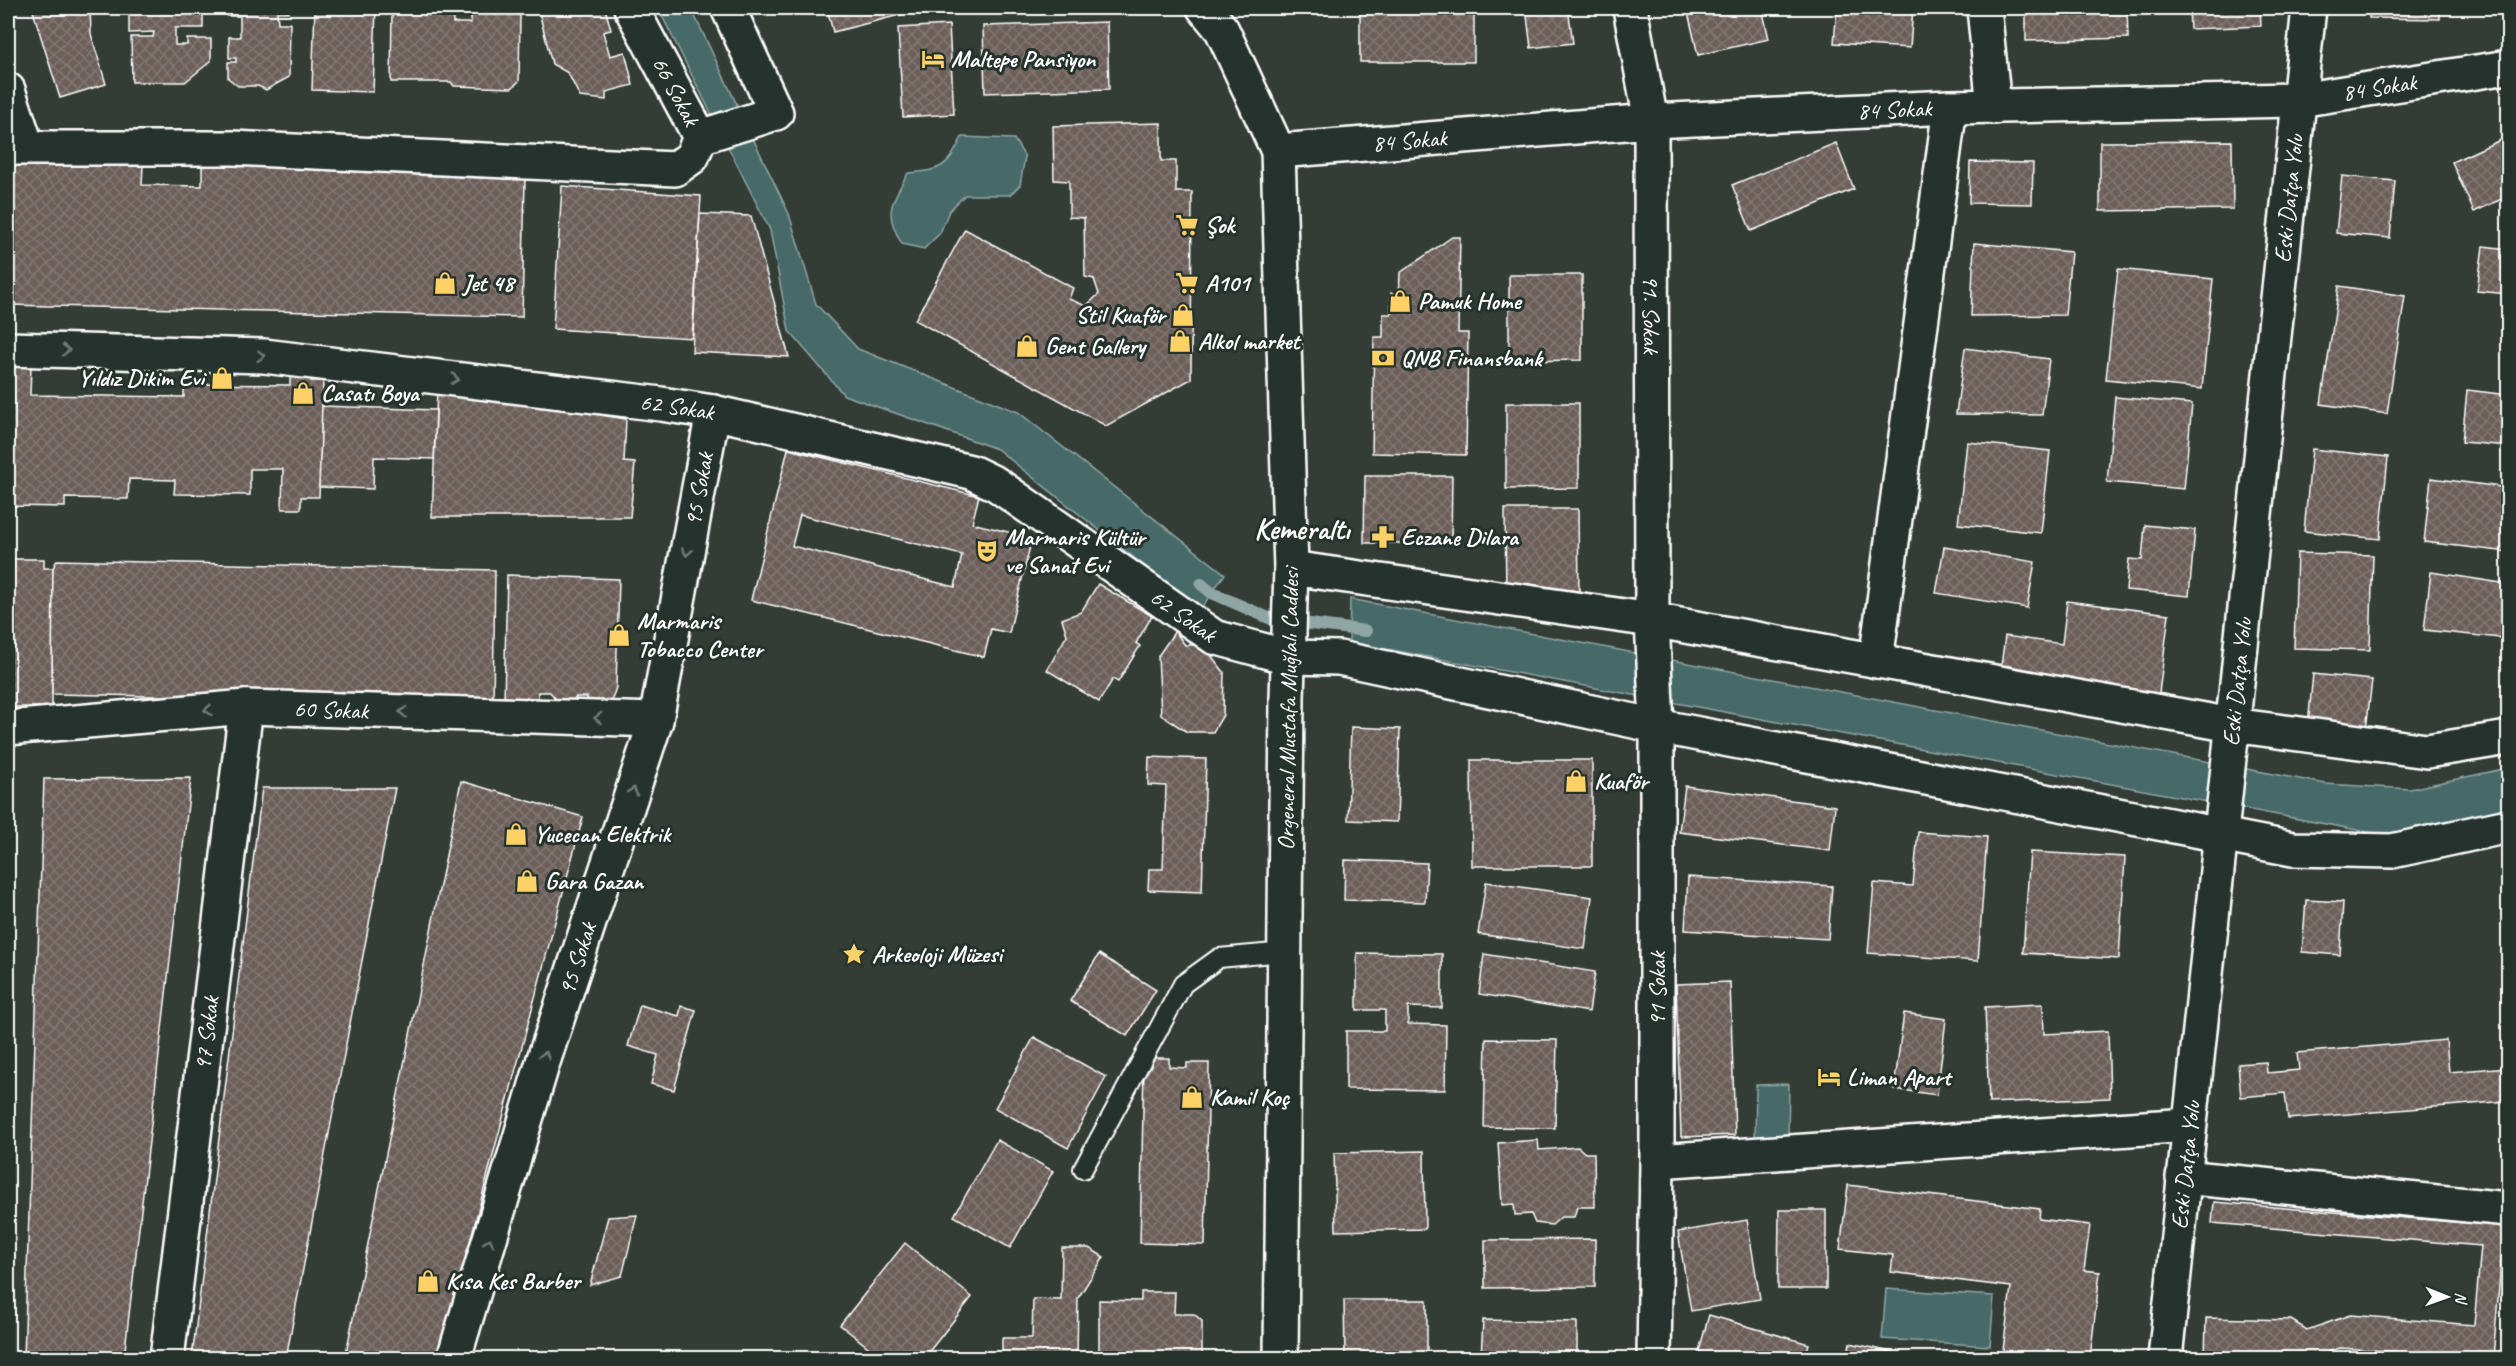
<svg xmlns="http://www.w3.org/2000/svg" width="2516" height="1366" font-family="Caveat,sans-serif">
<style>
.water{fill:#466a69;stroke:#90a6a5;stroke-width:1.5}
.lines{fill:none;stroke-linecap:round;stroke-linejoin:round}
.stream{stroke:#90a6a5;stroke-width:12}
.building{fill:url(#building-cross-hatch);stroke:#fff;stroke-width:1.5;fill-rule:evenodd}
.service-casing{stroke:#fff;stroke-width:22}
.minor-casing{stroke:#fff;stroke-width:38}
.tertiary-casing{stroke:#fff;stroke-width:38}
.service{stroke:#26332d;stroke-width:18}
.minor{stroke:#26332d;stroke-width:33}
.tertiary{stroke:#26332d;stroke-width:33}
.oneway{stroke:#727a76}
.labels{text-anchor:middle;stroke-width:6;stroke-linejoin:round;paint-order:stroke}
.poi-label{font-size:24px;font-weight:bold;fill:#fff;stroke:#26332d;text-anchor:start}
.street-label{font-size:24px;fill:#fff;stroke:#26332d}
.district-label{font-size:30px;font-weight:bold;fill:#fff;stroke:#26332d}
</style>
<defs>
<pattern id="building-cross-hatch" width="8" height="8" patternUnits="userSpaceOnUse" patternTransform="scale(1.5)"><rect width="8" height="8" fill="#6c5f5a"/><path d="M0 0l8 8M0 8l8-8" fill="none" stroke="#827773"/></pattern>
</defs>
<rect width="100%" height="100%" fill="#343c36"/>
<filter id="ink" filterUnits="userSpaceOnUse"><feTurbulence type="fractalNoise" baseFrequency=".0167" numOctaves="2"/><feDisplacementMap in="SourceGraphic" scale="12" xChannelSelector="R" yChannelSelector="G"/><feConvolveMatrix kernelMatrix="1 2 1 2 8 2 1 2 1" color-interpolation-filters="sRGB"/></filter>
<g filter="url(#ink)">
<g class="water">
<polygon points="658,8 691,8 789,214 816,304 858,349 1018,412 1225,574 1200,610 997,449 844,395 789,331 770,230"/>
<path d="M 962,137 L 1014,139 L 1025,157 L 1020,185 L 1010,195 L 965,195 L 949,211 L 940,233 L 924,249 L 902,244 C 883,212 891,204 908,173 C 942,170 947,168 962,137 Z"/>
<polygon points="1350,599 2326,784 2410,789 2508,768 2508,811 2395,837 1349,642"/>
<polygon points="1789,1084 1788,1140 1755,1141 1756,1085"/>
<polygon points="1886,1289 1994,1296 1990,1346 1882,1339"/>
</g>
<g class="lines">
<polyline class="stream" points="1201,584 1212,593 1271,619 1366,631"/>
</g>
<g class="building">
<polygon points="32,8 90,8 91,34 106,84 60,98"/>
<polygon points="129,8 203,8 203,28 175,28 175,45 187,45 187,39 211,39 211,61 185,82 132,82 131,37 153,37 154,32 129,33"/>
<polygon points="227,8 289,8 289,12 277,12 278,23 290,23 289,77 266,90 258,86 238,86 228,78 228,62 236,62 236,58 229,58 229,37 240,37 240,16 227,16"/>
<polygon points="315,8 376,8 373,92 312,90"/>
<polygon points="538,8 605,8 611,30 603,32 610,56 625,52 633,85 606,92 606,100 580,97 568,73 552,64"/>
<polygon points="827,8 927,8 833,32"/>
<rect x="1360" y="8" width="114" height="54"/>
<polygon points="1526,8 1568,8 1573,43 1531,48"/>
<polygon points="1687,8 1762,8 1769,39 1698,55"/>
<polygon points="1837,8 1913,8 1910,48 1834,43"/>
<polygon points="2026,8 2127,8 2128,38 2026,41"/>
<polygon points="2189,8 2260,8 2261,26 2190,29"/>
<polygon points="2369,8 2440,8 2440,19 2369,18"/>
<polygon points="392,9 453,10 453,23 471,23 471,14 520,15 519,81 512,88 454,86 451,82 391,82"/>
<polygon points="1107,22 1109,89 985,93 983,26"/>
<polygon points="949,25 954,114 903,117 898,28"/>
<polygon points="1161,123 1161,161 1176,161 1176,192 1192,192 1191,379 1106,426 915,320 965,229 1073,288 1069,299 1086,306 1099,294 1094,279 1085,277 1084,218 1069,217 1069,181 1054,180 1053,126"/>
<polygon points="2507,137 2508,196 2474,212 2452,162"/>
<polygon points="2232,141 2233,209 2100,211 2100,142"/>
<polygon points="1836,143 1854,189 1751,231 1732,185"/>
<polygon points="8,162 143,165 142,185 202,186 202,164 459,168 459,177 525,179 522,317 8,305"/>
<polygon points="1970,162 2033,163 2032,204 1969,203"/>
<polygon points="2342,176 2395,181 2390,238 2336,233"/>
<polygon points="562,186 701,196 692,338 553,329"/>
<polygon points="700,214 751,216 789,357 692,352"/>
<polygon points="1452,237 1460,237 1458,333 1468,333 1466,455 1372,453 1374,337 1383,337 1383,314 1391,314 1391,293 1399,294 1400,273"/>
<polygon points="1974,243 2071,252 2065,315 1971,316"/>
<polygon points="2483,246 2508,249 2508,294 2477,291"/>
<polygon points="2118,269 2213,279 2202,389 2106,379"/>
<polygon points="1509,275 1582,275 1582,360 1509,361"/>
<polygon points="2339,286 2405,296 2387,414 2321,404"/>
<polygon points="1965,348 2049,359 2042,415 1956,414"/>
<polygon points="8,365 31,366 30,395 184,397 184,384 290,385 290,370 312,370 311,381 323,381 319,497 301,497 301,509 282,509 283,469 250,469 250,495 174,494 175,480 129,479 128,499 65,498 65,507 8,506"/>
<polygon points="437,389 626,419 624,462 635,463 630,517 432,517"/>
<polygon points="2467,390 2508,395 2508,446 2462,442"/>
<polygon points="2115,397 2192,404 2184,489 2107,482"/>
<polygon points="1506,403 1579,403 1579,488 1506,489"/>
<polygon points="322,406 436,410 434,459 374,457 373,489 319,487"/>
<polygon points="1967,442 2050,451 2041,533 1958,524"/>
<path d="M 788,449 L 979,496 L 972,523 L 1032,538 L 1009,633 L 991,629 L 984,657 L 751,600 ZM 800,515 L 962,555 L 955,587 L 792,546 Z"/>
<polygon points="2312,449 2388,457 2380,539 2304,531"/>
<polygon points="1365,476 1452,476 1451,543 1364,543"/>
<polygon points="2431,478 2508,488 2508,552 2424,542"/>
<polygon points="1505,509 1578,509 1579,594 1506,595"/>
<polygon points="2145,525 2195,530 2189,596 2126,590 2129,559 2142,560"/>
<polygon points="1944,547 2035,562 2027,608 1936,593"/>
<polygon points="2297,553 2373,555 2370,650 2294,648"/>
<polygon points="8,559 44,559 44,568 53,568 52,707 8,707"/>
<polygon points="57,560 495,570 493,703 52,694 53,568"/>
<polygon points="2431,572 2507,584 2500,638 2424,630"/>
<polygon points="507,575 619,579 616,687 610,706 589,709 587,697 576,697 572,705 561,705 550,692 538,692 538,703 504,702"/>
<polygon points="1098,584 1152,616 1136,643 1140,646 1118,682 1113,679 1099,702 1047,670 1067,635 1062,619 1081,612"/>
<polygon points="2067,601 2169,614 2158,701 1999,681 2005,636 2062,644"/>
<polygon points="1175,631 1185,645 1203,645 1224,672 1223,715 1213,732 1187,732 1161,715 1158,656"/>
<polygon points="2313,674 2372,680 2366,730 2308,725"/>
<polygon points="1351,727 1400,729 1397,822 1348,820"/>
<polygon points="1149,757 1206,759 1202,892 1148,890 1149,869 1163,869 1166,786 1148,785"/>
<polygon points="1471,760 1592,760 1592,866 1472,866"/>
<polygon points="191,778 124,1358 24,1358 44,779"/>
<polygon points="461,781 583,817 439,1358 345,1358"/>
<polygon points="1685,786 1835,806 1830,851 1679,832"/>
<polygon points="262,788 395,788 286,1358 192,1358"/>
<polygon points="1918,832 1987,837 1978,961 1868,953 1874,883 1913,886"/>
<polygon points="2030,852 2125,857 2119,959 2023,953"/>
<polygon points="1345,860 1427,863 1425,902 1344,900"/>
<polygon points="1688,877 1832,886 1828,939 1685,930"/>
<polygon points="1486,882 1592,897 1585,949 1478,934"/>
<polygon points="2306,900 2343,902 2340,955 2302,952"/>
<polygon points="1357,953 1442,954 1442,1008 1408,1007 1408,1024 1446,1025 1445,1090 1346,1089 1346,1031 1385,1031 1385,1010 1357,1010"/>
<polygon points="1099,954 1156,990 1127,1036 1070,1001"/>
<polygon points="1484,954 1595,972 1589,1012 1479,994"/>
<polygon points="1730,982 1735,1135 1681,1137 1676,984"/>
<polygon points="2043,1004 2044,1034 2108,1031 2110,1098 1989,1103 1985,1007"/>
<polygon points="640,1005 679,1016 681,1006 696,1010 674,1090 651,1084 658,1055 628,1046"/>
<polygon points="1904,1013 1946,1019 1937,1095 1894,1089"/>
<polygon points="1034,1037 1106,1077 1068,1148 995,1108"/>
<polygon points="1486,1039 1557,1040 1555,1128 1484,1127"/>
<polygon points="2446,1040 2449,1072 2508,1067 2508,1101 2288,1119 2285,1093 2241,1097 2238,1064 2266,1062 2267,1073 2299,1070 2297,1053"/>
<polygon points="1151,1058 1169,1058 1169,1067 1187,1068 1187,1063 1209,1063 1205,1245 1140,1243 1144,1067 1151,1067"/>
<polygon points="997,1140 1053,1171 1010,1248 954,1216"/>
<polygon points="1538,1140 1539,1150 1578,1147 1585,1153 1594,1153 1595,1207 1577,1207 1574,1217 1561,1217 1552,1225 1535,1223 1531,1214 1515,1215 1514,1204 1502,1205 1498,1143"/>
<polygon points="1424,1151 1425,1229 1336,1231 1334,1153"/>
<polygon points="1848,1185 2040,1209 2039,1219 2090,1225 2084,1270 2100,1272 2090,1358 2002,1358 2011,1287 1891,1272 1893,1255 1840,1249"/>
<polygon points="2214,1202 2504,1226 2493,1358 2340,1348 2310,1358 2205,1358 2206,1318 2291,1320 2307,1330 2350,1315 2474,1325 2481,1246 2212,1223"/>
<polygon points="1779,1210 1826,1210 1826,1289 1778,1289"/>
<polygon points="637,1215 622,1276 590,1285 608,1217"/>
<polygon points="1747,1220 1760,1299 1691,1311 1678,1232"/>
<polygon points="1595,1239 1595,1287 1485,1288 1485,1240"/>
<polygon points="905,1243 972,1297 924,1358 882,1358 840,1325"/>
<polygon points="1062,1248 1089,1248 1104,1257 1078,1298 1077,1358 1002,1358 1002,1338 1032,1338 1033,1299 1061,1300"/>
<polygon points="1141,1292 1175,1292 1174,1314 1194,1314 1202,1321 1202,1358 1099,1358 1099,1300 1141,1301"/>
<polygon points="1344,1300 1427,1300 1427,1358 1345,1358"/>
<polygon points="1709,1315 1809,1344 1805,1358 1697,1358"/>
<polygon points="1483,1320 1577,1322 1577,1358 1481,1358"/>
<polygon points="1850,1343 1919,1358 1847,1358"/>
</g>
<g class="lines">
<g class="service-casing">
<polyline id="service" points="1083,1169 1183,984 1219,958 1285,952"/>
</g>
<g class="minor-casing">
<g id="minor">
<path id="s1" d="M 1630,8 L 1651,121 L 1652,620 L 1657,726 L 1657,1161 L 1654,1358"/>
<polyline points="1984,8 1994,107"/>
<polyline points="8,90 27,147"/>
<polyline points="700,137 776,113 728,8"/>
<polyline points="8,148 233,148 675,169 692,157 700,137 631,8"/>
<path id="s2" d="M 1278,151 L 1651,121 L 1950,107 L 2299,100 L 2508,67"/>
<path id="s3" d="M 8,349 L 264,356 L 661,404 L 713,412 L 971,472 L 996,484 L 1214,637 L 1288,657 L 1339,658 L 1657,726 L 2293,849 L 2392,851 L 2508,826"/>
<polyline points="1291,568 1652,620 2232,725 2427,751 2508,738"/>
<polyline points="1876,661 1950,107"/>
<path id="s4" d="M 8,728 L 246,707 L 656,720"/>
<polyline points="1657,1161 2189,1125"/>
<polyline points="2183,1177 2508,1209"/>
<path id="s5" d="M 167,1358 L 246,707"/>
<path id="s6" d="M 454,1358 L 543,1062 L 656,720 L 713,412"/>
</g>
</g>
<g class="tertiary-casing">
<g id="tertiary">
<polyline points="1204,8 1222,30 1278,151 1291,568 1287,698 1281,1358"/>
<path id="s7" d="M 2165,1358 L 2309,8"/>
</g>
</g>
<use href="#service" class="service"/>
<use href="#minor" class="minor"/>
<use href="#tertiary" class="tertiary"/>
</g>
<defs><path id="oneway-chevron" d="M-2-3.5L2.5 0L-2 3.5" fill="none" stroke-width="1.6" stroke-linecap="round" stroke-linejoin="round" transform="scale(1.5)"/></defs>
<g class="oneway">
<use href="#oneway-chevron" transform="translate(66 350) rotate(1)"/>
<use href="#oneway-chevron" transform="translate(261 356) rotate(4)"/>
<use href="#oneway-chevron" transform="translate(455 379) rotate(7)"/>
<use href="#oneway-chevron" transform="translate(687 552) rotate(100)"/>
<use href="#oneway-chevron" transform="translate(208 710) rotate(175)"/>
<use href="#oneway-chevron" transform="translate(403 712) rotate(-178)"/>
<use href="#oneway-chevron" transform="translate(598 718) rotate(-178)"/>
<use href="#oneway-chevron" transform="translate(633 791) rotate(-72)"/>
<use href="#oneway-chevron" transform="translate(545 1055) rotate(-72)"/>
<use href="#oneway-chevron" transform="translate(489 1242) rotate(-73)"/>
</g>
</g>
<defs>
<g id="hotel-bare" transform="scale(1.8)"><path d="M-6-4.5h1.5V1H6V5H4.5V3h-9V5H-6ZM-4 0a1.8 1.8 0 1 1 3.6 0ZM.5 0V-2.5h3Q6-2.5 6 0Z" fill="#ffd166" stroke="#26332d" stroke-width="2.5" paint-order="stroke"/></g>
<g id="supermarket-bare" transform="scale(1.8)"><path d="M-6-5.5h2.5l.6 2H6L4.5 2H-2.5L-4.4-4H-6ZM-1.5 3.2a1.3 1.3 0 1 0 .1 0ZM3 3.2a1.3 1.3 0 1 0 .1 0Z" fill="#ffd166" stroke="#26332d" stroke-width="2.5" paint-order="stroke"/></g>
<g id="shop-bare" transform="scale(1.8)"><path d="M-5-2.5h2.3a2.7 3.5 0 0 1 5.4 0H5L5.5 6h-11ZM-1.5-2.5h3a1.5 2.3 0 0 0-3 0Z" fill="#ffd166" stroke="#26332d" stroke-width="2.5" paint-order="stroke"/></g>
<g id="bank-bare" transform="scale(1.8)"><path d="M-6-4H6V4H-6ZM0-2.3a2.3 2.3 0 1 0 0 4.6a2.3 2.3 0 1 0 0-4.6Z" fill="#ffd166" stroke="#26332d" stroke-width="2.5" paint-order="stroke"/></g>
<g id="pharmacy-bare" transform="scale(1.8)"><path d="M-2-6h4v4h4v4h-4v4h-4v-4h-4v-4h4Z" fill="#ffd166" stroke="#26332d" stroke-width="2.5" paint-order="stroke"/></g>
<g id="theatre-bare" transform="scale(1.8)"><path d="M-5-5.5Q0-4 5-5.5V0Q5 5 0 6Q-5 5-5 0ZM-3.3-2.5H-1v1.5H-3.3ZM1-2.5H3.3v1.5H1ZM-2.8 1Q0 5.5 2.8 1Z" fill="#ffd166" stroke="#26332d" stroke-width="2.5" paint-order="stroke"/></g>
<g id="sight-bare" transform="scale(1.8)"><path d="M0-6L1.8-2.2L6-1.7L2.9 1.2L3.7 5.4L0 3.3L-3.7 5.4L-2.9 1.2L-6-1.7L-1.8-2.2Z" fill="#ffd166" stroke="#26332d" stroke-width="2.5" paint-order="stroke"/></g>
</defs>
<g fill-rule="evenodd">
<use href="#hotel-bare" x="933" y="59"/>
<use href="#supermarket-bare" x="1187" y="225"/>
<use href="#shop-bare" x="445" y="283"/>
<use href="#supermarket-bare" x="1187" y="283"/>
<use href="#shop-bare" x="1400" y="301"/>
<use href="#shop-bare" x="1183" y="315"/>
<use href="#shop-bare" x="1180" y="341"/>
<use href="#shop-bare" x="1027" y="346"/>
<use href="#bank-bare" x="1383" y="358"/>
<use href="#shop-bare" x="222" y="378"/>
<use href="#shop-bare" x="303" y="393"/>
<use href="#pharmacy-bare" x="1383" y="537"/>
<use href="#theatre-bare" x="987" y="551"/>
<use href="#shop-bare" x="619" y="635"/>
<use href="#shop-bare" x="1576" y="781"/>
<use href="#shop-bare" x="516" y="834"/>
<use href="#shop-bare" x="527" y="881"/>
<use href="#sight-bare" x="854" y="954"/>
<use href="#hotel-bare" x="1829" y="1077"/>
<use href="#shop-bare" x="1192" y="1097"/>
<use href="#shop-bare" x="428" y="1281"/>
</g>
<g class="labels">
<g class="poi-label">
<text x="951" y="67">Maltepe Pansiyon</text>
<text x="1205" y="233">Şok</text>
<text x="463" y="291">Jet 48</text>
<text x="1205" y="291">A101</text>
<text x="1418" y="309">Pamuk Home</text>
<text x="1165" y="323" text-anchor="end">Stil Kuaför</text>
<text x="1198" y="349">Alkol market</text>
<text x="1045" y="354">Gent Gallery</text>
<text x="1401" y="366">QNB Finansbank</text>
<text x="204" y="386" text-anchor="end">Yıldız Dikim Evi</text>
<text x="321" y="401">Casatı Boya</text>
<text x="1005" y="545">Marmaris Kültür<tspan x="1005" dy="28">ve Sanat Evi</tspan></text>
<text x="1401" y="545">Eczane Dilara</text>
<text x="637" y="629">Marmaris<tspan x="637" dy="28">Tobacco Center</tspan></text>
<text x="1594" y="789">Kuaför</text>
<text x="534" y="842">Yucecan Elektrik</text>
<text x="545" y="889">Gara Gazan</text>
<text x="872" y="962">Arkeoloji Müzesi</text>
<text x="1847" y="1085">Liman Apart</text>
<text x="1210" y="1105">Kamil Koç</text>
<text x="446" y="1289">Kısa Kes Barber</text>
</g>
<g class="street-label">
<text dy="8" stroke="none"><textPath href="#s2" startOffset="1104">84 Sokak</textPath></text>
<text transform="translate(676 91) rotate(62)" y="8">66 Sokak</text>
<text dy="8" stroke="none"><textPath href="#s2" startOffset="618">84 Sokak</textPath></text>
<text dy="8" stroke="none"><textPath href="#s2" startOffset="132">84 Sokak</textPath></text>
<text dy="8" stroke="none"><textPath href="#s7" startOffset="1166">Eski Datça Yolu</textPath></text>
<text dy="8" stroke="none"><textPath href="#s1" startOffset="308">91. Sokak</textPath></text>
<text dy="8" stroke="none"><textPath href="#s3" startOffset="672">62 Sokak</textPath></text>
<text dy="8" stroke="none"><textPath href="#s6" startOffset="904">95 Sokak</textPath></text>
<text dy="8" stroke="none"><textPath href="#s3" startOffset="1230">62 Sokak</textPath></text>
<text dy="8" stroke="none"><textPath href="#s7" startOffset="680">Eski Datça Yolu</textPath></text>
<text transform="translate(1288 709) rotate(-89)" y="8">Orgeneral Mustafa Muğlalı Caddesi</text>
<text dy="8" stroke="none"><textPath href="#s4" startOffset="324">60 Sokak</textPath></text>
<text dy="8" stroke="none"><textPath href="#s6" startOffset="418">95 Sokak</textPath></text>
<text transform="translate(1657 989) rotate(-90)" y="8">91 Sokak</text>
<text dy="8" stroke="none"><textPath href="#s5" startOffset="327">97 Sokak</textPath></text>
<text dy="8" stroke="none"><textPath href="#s7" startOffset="194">Eski Datça Yolu</textPath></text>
</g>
<g class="district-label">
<text x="1302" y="539">Kemeraltı</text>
</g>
</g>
<rect width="2516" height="1366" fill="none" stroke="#26332d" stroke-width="30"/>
<rect x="15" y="15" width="2486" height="1336" fill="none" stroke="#fff" stroke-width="2" filter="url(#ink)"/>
<g transform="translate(2447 1297) rotate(91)" stroke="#26332d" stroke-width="4.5" paint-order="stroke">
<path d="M0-4.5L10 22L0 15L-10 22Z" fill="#ffffff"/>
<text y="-9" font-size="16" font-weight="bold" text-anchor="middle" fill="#ffffff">N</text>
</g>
</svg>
